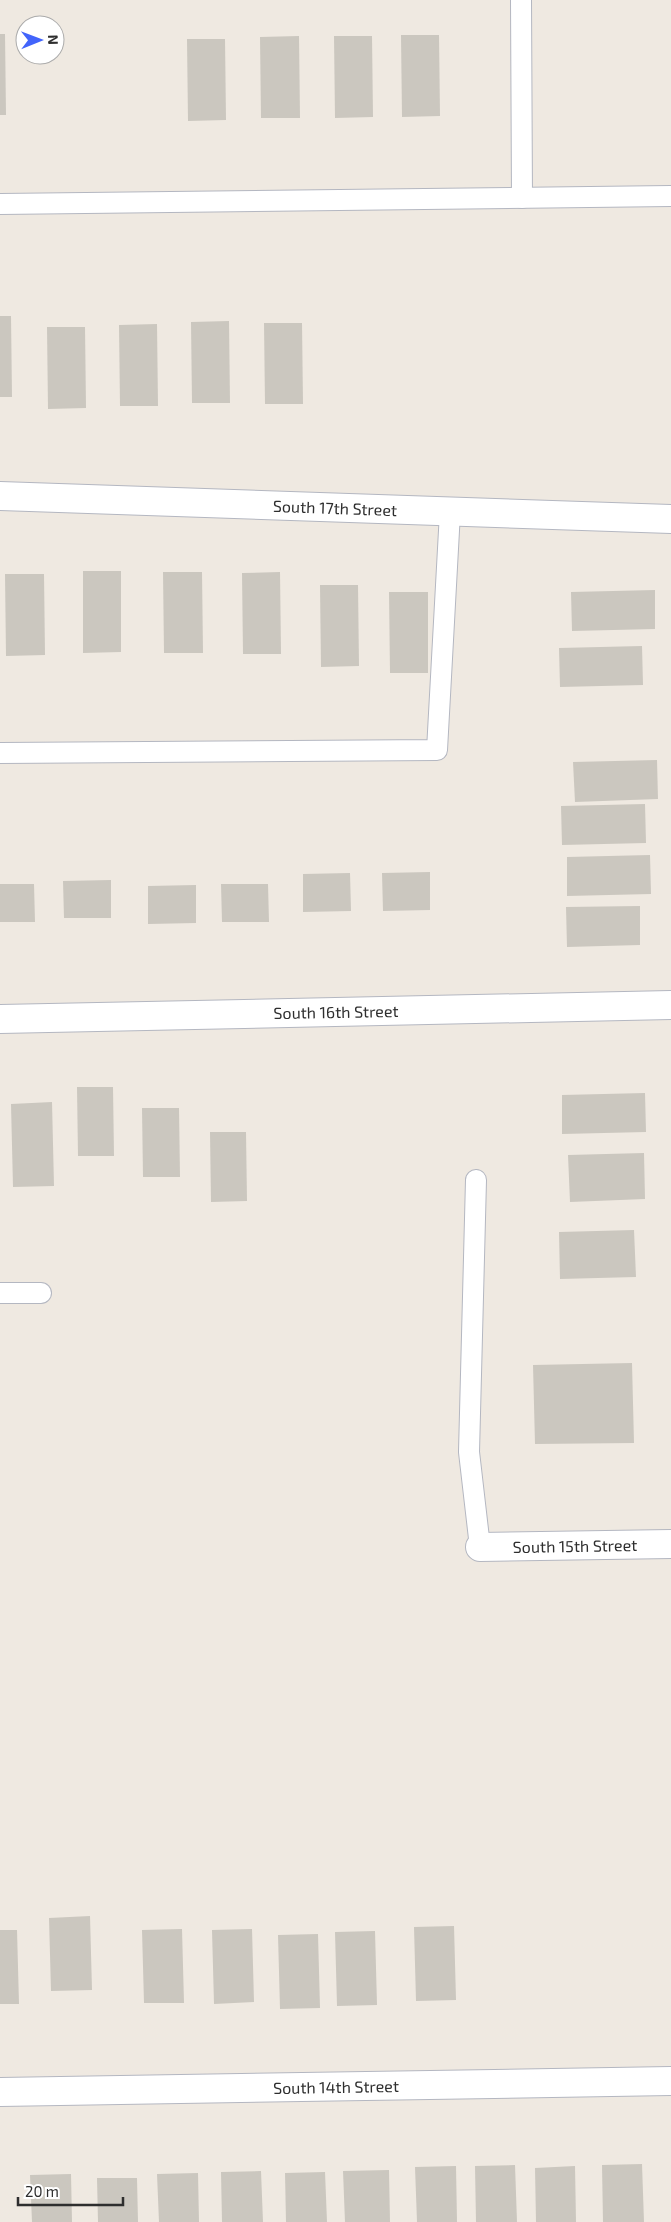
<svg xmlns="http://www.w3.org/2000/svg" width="671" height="2222" font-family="'Exo 2',sans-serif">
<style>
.building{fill:#cbc7bf}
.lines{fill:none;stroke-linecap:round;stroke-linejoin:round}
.lane-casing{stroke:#b4b7c1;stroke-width:22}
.street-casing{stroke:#b4b7c1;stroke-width:30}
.lane{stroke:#fff;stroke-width:20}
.street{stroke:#fff;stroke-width:28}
.labels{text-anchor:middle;stroke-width:4;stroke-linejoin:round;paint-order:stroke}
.street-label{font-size:16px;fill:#2e2e2e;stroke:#fff}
</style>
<rect width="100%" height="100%" fill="#efe9e1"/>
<g class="building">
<polygon points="0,34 5,34 6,115 0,115"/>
<polygon points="401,35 439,35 440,116 402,117"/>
<polygon points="299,36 300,118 261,118 260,37"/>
<polygon points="334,36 372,36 373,117 335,118"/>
<polygon points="187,39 225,39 226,120 188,121"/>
<polygon points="0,316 11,316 12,397 0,397"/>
<polygon points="229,321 230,403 192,403 191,322"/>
<polygon points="264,323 302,323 303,404 265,404"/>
<polygon points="157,324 158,406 120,406 119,325"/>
<polygon points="47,327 85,327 86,408 48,409"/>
<polygon points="83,571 121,571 121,652 83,653"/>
<polygon points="163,572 202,572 203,653 164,653"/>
<polygon points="280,572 281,654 243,654 242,573"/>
<polygon points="5,574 44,574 45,655 6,656"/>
<polygon points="320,585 358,585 359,666 321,667"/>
<polygon points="655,590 655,629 572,631 571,592"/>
<polygon points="389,592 428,592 428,673 390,673"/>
<polygon points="642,646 643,685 560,687 559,648"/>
<polygon points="657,760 658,799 575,802 573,762"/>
<polygon points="645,804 646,843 562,845 561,806"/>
<polygon points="650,855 651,894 567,896 567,857"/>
<polygon points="430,872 430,910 383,911 382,873"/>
<polygon points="350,873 351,911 303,912 303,874"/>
<polygon points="111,880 111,918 64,918 63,881"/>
<polygon points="0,884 34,884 35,922 0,922"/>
<polygon points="221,884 268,884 269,922 222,922"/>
<polygon points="196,885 196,923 148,924 148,886"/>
<polygon points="640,906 640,945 567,947 566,907"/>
<polygon points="77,1087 113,1087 114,1156 78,1156"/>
<polygon points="645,1093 646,1132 562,1134 562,1095"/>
<polygon points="52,1102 54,1186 13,1187 11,1104"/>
<polygon points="142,1108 179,1108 180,1177 143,1177"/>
<polygon points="210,1132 246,1132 247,1201 211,1202"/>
<polygon points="644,1153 645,1199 570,1202 568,1155"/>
<polygon points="634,1230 636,1277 560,1279 559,1232"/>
<polygon points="632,1363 634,1443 535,1444 533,1365"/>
<polygon points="90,1916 92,1990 51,1991 49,1918"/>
<polygon points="454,1926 456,2000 416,2001 414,1927"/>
<polygon points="182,1929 184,2003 144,2003 142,1930"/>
<polygon points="252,1929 254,2002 214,2004 212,1930"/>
<polygon points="0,1930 17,1930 19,2004 0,2004"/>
<polygon points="375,1931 377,2005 337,2006 335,1932"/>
<polygon points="318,1934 320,2008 280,2009 278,1935"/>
<polygon points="642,2164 644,2222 603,2222 602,2165"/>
<polygon points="515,2165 517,2222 476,2222 475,2166"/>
<polygon points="456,2166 457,2222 417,2222 415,2167"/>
<polygon points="575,2166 576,2222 536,2222 535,2168"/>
<polygon points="389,2170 390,2222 345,2222 343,2171"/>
<polygon points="261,2171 263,2222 222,2222 221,2172"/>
<polygon points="325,2172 327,2222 286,2222 285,2173"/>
<polygon points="198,2173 199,2222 159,2222 157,2174"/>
<polygon points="71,2174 72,2222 32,2222 30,2175"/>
<polygon points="97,2178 137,2178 138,2222 98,2222"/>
</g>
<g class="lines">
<g class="lane-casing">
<g id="lane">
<polyline points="521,0 522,198"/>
<polyline points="0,204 671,196"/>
<polyline points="0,753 437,750 450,512"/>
<polyline points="476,1180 469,1452 480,1547"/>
<polyline points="0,1293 41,1293"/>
</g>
</g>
<g class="street-casing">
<g id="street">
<polyline points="0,496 671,519"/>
<polyline points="0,1019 671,1005"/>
<polyline points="480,1547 671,1544"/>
<polyline points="0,2092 671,2081"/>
</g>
</g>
<use href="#lane" class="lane"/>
<use href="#street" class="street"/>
</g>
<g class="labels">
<g class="street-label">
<text transform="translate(335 508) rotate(2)" y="6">South 17th Street</text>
<text transform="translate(336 1012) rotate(-1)" y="6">South 16th Street</text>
<text transform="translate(575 1546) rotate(-1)" y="6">South 15th Street</text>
<text transform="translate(336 2087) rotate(-1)" y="6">South 14th Street</text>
</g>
</g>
<g transform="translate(40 40) rotate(89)"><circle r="24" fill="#ffffff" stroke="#ababab"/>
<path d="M0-4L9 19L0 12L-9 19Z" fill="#4264fb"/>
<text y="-8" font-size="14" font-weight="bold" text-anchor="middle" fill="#2e2e2e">N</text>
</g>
<path d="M18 2197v8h105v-8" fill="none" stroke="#2e2e2e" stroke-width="2.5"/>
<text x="25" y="2197" font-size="15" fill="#2e2e2e" stroke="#ffffff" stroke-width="4" paint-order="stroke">20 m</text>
</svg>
